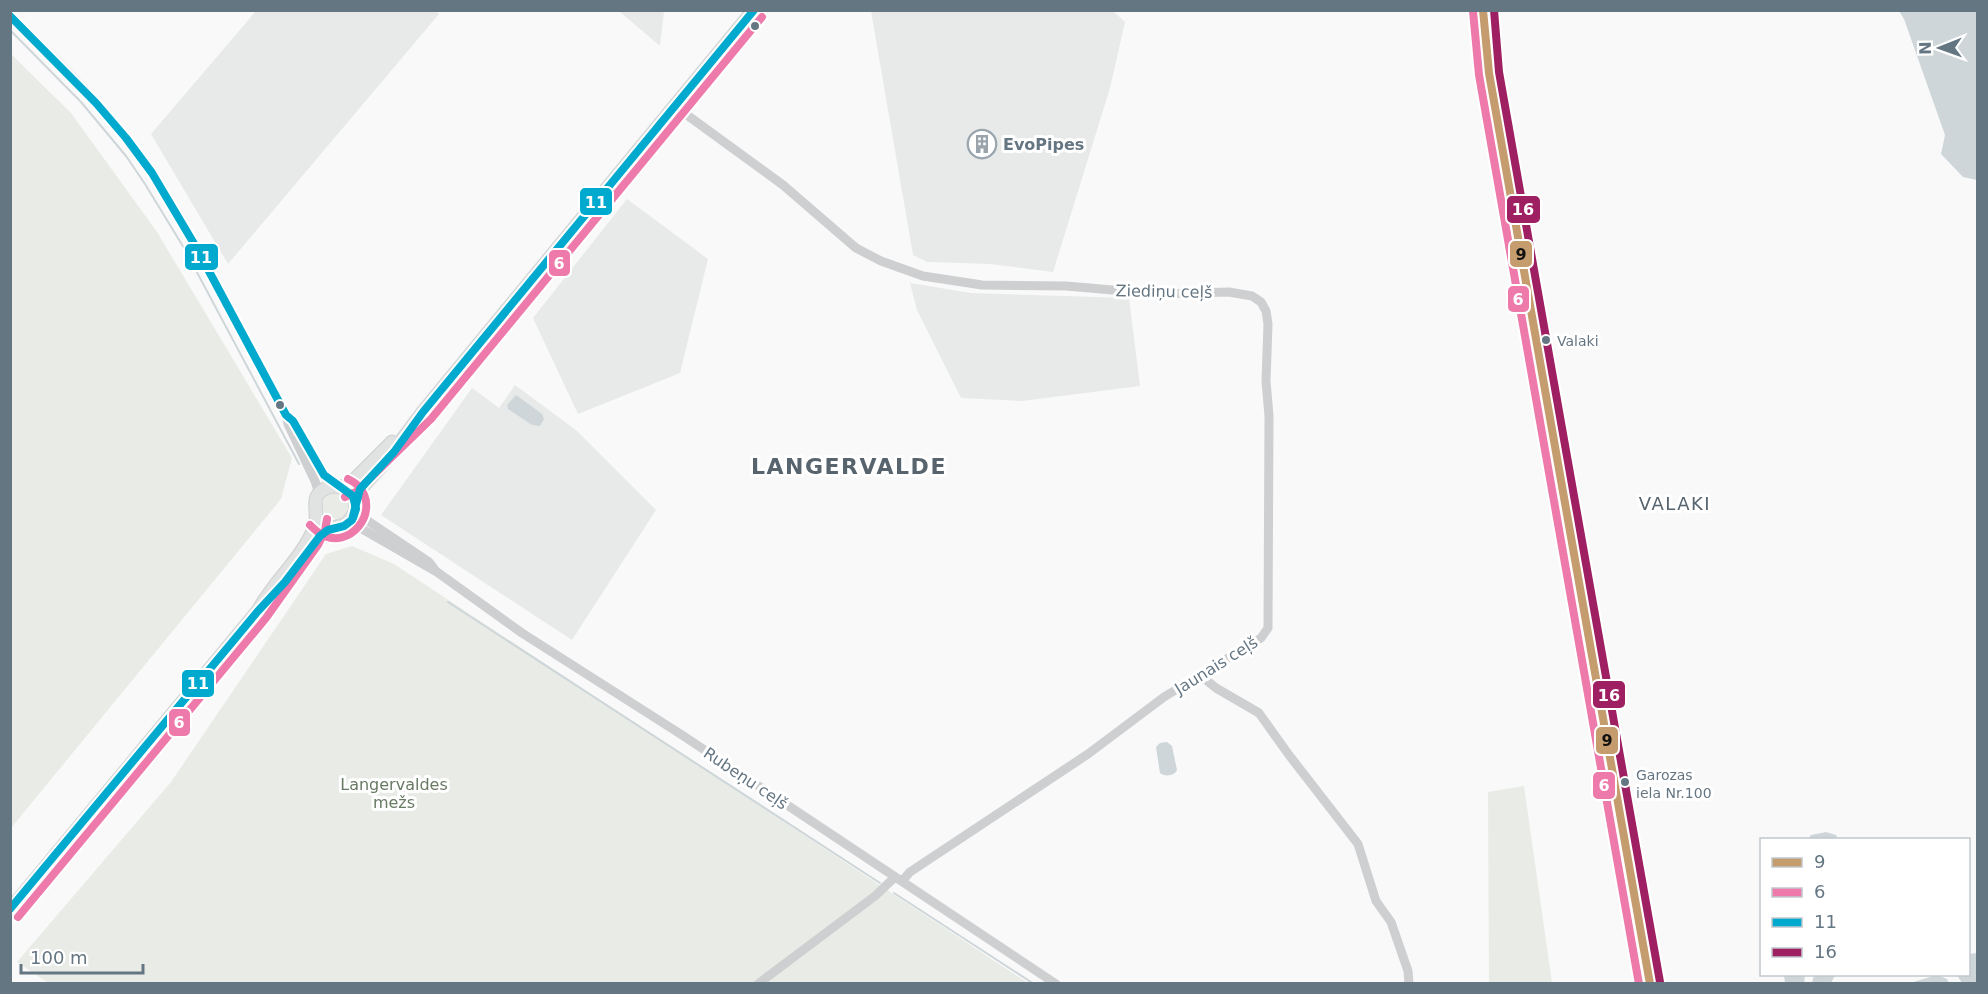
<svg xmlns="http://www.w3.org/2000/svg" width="1988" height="994" font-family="'DejaVu Sans',sans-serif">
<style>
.built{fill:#e8e9e9}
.green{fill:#e8ebe6}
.water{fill:#ced6d9}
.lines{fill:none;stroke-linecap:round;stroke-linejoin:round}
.stream{stroke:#ced6d9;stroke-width:2}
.major-casing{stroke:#d5d6d7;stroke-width:15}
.minor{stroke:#cecfd0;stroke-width:9}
.major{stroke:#e1e2e2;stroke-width:12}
.bus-1-casing{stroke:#fff;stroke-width:12}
.bus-2-casing{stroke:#fff;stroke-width:12}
.bus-3-casing{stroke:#fff;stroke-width:12}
.bus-4-casing{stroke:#fff;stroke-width:12}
.bus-1{stroke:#c59c6d;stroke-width:8}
.bus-2{stroke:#ed7aaa;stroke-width:8}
.bus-3{stroke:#00a9ce;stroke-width:8}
.bus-4{stroke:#9e1f62;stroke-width:8}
.bus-dot{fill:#657683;stroke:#fff;stroke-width:2}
.labels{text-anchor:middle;stroke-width:6;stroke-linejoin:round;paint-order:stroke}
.bus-label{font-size:14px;fill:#657683;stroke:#fff;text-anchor:start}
.poi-label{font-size:16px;font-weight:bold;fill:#657683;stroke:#fff;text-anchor:start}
.street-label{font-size:16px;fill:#657683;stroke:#fff}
.park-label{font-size:16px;fill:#687a64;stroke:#fff}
.neighbourhood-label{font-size:18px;letter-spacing:1.5px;fill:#57646e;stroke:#fff}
.district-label{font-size:22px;font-weight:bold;letter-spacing:1.5px;fill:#57646e;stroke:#fff}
.line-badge{stroke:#fff;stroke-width:2}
.badge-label{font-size:16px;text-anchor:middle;font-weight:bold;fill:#fff}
.pale-badge-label{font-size:16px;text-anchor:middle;font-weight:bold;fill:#111}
</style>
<rect width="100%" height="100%" fill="#f9f9f9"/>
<g class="built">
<polygon points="434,10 439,14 228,264 151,134 256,11"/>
<polygon points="619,11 664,11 660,46"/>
<polygon points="1113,11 1125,22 1110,88 1053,272 990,264 927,262 913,255 871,11"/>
<polygon points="627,199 708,259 680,373 578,414 533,318"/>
<polygon points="910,283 971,293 1129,298 1140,386 1022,401 961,398 917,310"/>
<polygon points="515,385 576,430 656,510 572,640 381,515 472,388 499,408"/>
</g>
<g class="green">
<polygon points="11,54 71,113 157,232 292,458 281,499 11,828"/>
<circle cx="336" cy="506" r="13"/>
<polygon points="352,546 394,564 1028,983 50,984 17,962 171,782 326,554"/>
<polygon points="1524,786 1552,983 1489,983 1488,792"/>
</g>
<g class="water">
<polygon points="1899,11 1977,11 1977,180 1963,177 1941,154 1945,135 1904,19"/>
<polygon points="516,395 542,414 544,419 540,426 532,425 508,409 507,405"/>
<path d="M 1167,742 L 1172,746 L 1177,770 C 1175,776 1164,777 1160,773 L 1156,747 L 1160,743 Z"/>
<polygon points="1826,832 1836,835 1838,839 1808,839 1811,835"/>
<polygon points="1977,953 1977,983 1962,983 1957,975 1968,974 1969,954"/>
<polygon points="1784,975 1805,975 1804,983 1785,983"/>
<polygon points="1814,975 1814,974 1835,975 1831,983 1812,983"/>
<polygon points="1937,975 1947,979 1949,983 1910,983"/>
</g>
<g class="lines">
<g class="stream">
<polyline points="10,30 81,102 126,156 145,184 184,248 299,464"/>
<polyline points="448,602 880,883"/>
<polyline points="894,893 1034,984"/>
</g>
<g class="major-casing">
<g id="major">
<polyline points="1483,10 1489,73 1650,984"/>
<polyline points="342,487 349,485 392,442"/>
<polyline points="355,501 361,488 387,460 423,412 754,10"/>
<path d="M 10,910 L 258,611 L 285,582 L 320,536 L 326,530 L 347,524 L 356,511 L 355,501 L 350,492 L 342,487 L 332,486 C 304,494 322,512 314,529 C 301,560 273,582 258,611"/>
</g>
</g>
<g class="minor">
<path d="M 10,15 C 56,60 103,104 140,156 C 170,199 195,244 219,290 C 242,332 264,373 286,415 L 288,424 L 315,481 L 319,493"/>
<polyline points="676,107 783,185 856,248 881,261 923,276 982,285 1066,286 1159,294 1229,292 1252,296 1261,302 1266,311 1268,324 1266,381 1269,416 1268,628 1261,638 1164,697 1088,754 910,872 902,881"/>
<path d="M 297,429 C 306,445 320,477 337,486"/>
<polyline points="356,511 359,515 429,562 435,570"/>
<polyline points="347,524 357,526 437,572 522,633 682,735 1056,984"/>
<polyline points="1200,675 1216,688 1259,713 1289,755 1358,844 1376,901 1391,922 1408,971 1409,984"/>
<polyline points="758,984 875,896 895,877"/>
</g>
<use href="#major" class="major"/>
<g class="bus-1-casing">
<polyline id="bus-1" points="1483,10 1489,73 1650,984"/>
</g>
<g class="bus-2-casing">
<g id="bus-2">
<polyline points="1473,11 1479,75 1639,984"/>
<polyline points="345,497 356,492 431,419 762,17"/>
<path d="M 310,525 C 313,528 317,532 321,534 C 349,551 381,512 359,487 C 357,484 352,481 348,479"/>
<polyline points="18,917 266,618 318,545 325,531 327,519"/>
</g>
</g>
<g class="bus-3-casing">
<g id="bus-3">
<polyline points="10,16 96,103 126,138 152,173 196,247 286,415 293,421 324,475 353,496 356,509 353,518"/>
<polyline points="10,909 258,611 285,582 320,536 328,530 344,526 352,520 360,489 394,452 423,412 754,10"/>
</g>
</g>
<g class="bus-4-casing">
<polyline id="bus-4" points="1494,10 1499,72 1660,982"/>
</g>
<use href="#bus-1" class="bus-1"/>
<use href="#bus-2" class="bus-2"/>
<use href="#bus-3" class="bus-3"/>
<use href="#bus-4" class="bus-4"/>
</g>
<defs>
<g id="building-ring" transform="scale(1.5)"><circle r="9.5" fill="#fff" stroke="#99a4ac" stroke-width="1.5"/><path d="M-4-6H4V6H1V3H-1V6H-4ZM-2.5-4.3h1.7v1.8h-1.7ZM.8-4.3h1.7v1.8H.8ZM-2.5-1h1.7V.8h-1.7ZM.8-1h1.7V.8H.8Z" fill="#99a4ac"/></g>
</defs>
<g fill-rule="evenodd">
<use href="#building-ring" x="982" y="144"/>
</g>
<g class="bus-dot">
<circle cx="755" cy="26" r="5"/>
<circle cx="1546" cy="340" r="5"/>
<circle cx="280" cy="405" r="5"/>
<circle cx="1625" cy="782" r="5"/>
</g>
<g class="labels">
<g class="bus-label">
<text x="1557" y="346">Valaki</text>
<text x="1636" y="780">Garozas<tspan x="1636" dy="18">iela Nr.100</tspan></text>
</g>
<g class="poi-label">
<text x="1003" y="150">EvoPipes</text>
</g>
<g class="street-label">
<text transform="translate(1164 291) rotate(1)" y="6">Ziediņu ceļš</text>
<text transform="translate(1216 665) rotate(-32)" y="6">Jaunais ceļš</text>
<text transform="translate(746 778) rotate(34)" y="6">Rubeņu ceļš</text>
</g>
<g class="park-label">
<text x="394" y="790">Langervaldes<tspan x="394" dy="18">mežs</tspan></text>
</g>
<g class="neighbourhood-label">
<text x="1675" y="510">VALAKI</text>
</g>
<g class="district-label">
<text x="849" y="474">LANGERVALDE</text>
</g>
</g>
<g class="line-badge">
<rect x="579" y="187" width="34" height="29" rx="6" fill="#00a9ce"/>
<rect x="1506" y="195" width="35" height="29" rx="6" fill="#9e1f62"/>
<rect x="1509" y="240" width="24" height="28" rx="6" fill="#c59c6d"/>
<rect x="184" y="243" width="35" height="28" rx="6" fill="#00a9ce"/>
<rect x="548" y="249" width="23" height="28" rx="6" fill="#ed7aaa"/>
<rect x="1507" y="285" width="23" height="28" rx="6" fill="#ed7aaa"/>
<rect x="181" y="669" width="34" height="29" rx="6" fill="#00a9ce"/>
<rect x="1592" y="680" width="34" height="29" rx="6" fill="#9e1f62"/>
<rect x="168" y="708" width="23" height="29" rx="6" fill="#ed7aaa"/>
<rect x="1595" y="726" width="24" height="29" rx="6" fill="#c59c6d"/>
<rect x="1592" y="771" width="24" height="29" rx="6" fill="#ed7aaa"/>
</g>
<g class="badge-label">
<text x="596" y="208">11</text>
<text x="1523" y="215">16</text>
<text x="201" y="263">11</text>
<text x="559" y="269">6</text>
<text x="1518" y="305">6</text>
<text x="198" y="689">11</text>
<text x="1609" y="701">16</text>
<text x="179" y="728">6</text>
<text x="1604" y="791">6</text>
</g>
<g class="pale-badge-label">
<text x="1521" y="260">9</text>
<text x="1607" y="746">9</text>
</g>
<rect width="1988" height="994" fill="none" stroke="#657683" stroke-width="24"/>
<rect x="1760" y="838" width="210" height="138" fill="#ffffff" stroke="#c1c8cd" stroke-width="1.5"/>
<rect x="1772" y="858" width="30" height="9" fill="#c59c6d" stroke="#c1c8cd" stroke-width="1.5"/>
<text x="1814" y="868" font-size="18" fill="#657683">9</text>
<rect x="1772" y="888" width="30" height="9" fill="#ed7aaa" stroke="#c1c8cd" stroke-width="1.5"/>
<text x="1814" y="898" font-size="18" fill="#657683">6</text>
<rect x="1772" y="918" width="30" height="9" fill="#00a9ce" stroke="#c1c8cd" stroke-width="1.5"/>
<text x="1814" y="928" font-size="18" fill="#657683">11</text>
<rect x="1772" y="948" width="30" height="9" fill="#9e1f62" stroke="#c1c8cd" stroke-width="1.5"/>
<text x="1814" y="958" font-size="18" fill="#657683">16</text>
<g transform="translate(1940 48) rotate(269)" stroke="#ffffff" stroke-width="4.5" paint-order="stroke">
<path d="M0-4.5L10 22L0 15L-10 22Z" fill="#657683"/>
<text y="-9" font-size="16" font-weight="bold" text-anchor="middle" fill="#657683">N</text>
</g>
<path d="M21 964v9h122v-9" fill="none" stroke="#657683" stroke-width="3"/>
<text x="30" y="964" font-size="18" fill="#657683" stroke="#ffffff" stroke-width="4.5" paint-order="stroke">100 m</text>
</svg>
